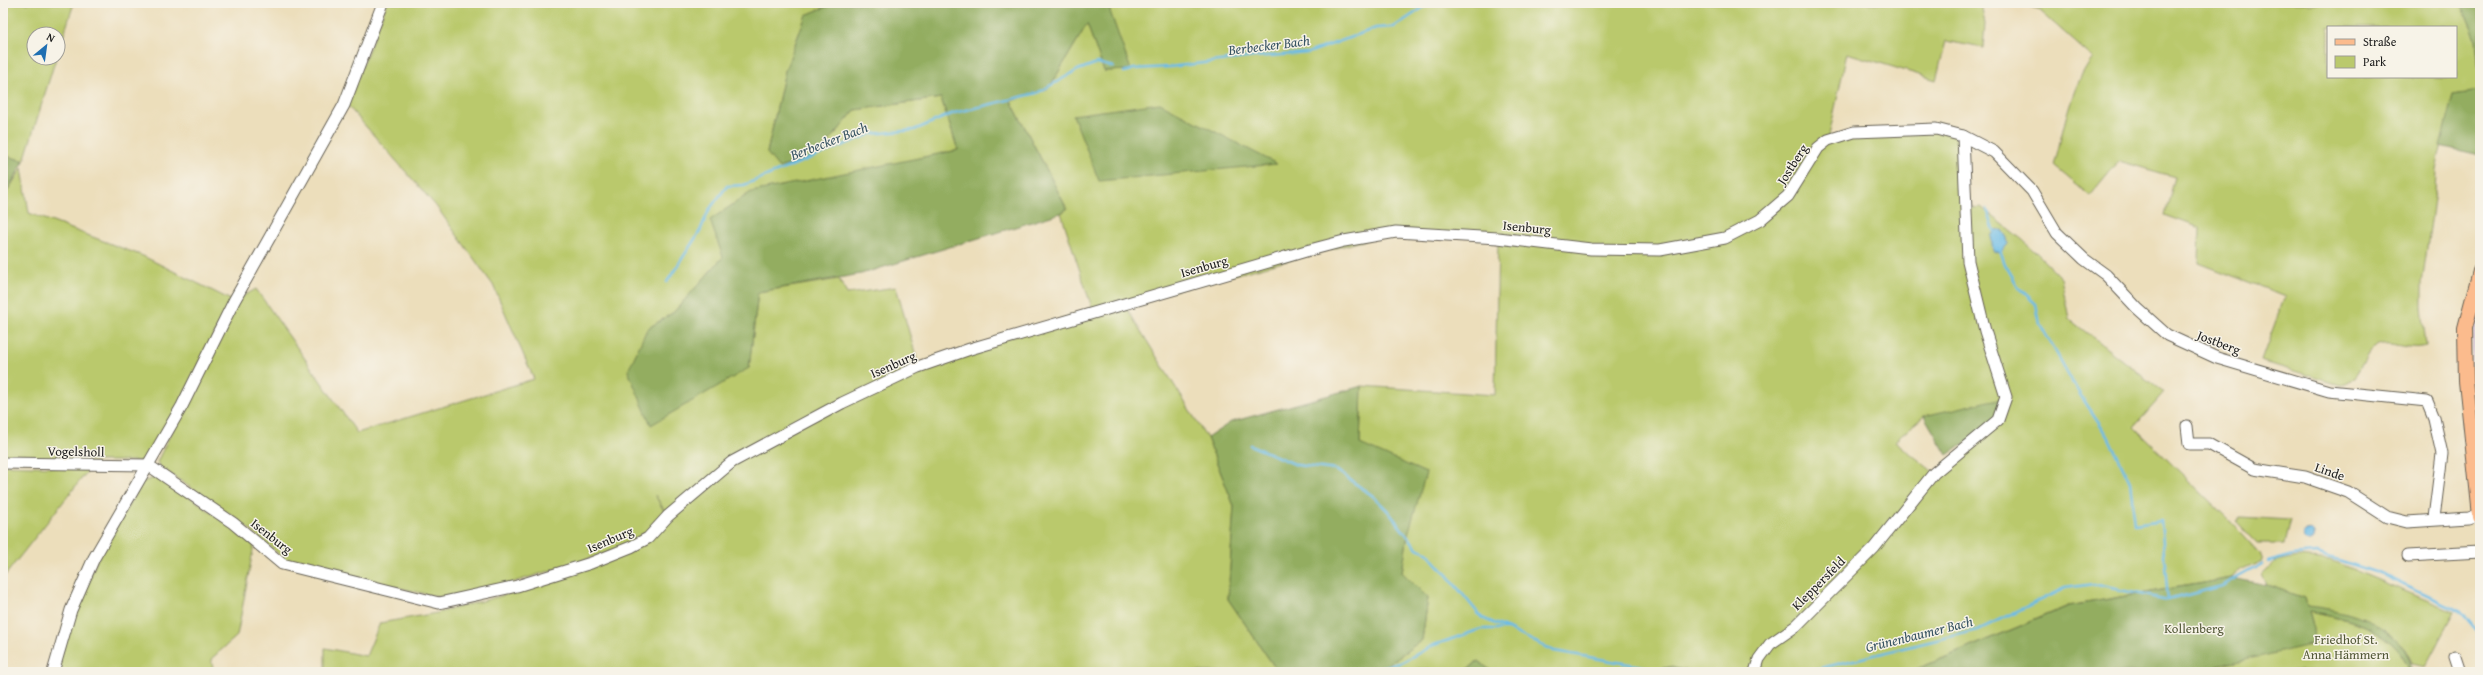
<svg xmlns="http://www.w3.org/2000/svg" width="2483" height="675" font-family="'Gentium Book Plus',serif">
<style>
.industrial{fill:#cfbdcf}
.green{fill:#bac96c;stroke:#6b7244;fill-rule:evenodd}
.forest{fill:#93ad60;stroke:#58643e}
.water{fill:#6bbce7;stroke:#446c82}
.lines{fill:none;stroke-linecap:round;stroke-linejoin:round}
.stream{stroke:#6bbce7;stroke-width:2.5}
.minor-casing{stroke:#656054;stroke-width:13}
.major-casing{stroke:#656054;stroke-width:16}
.minor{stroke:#fff;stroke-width:11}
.major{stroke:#fbbb8d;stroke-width:14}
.labels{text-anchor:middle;stroke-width:3;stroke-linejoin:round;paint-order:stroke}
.street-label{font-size:13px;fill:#1c1c1c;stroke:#f7f3e8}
.park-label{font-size:13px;fill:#535938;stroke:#f7f3e8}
.water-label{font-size:14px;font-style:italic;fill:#385463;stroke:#f7f3e8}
</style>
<rect width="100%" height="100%" fill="#f7f3e8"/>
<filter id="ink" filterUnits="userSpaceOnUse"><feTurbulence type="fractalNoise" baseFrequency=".025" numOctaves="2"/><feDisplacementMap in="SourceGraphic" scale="8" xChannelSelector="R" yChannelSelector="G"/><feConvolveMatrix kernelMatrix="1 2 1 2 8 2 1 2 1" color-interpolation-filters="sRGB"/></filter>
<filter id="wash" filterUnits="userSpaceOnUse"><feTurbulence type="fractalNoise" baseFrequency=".012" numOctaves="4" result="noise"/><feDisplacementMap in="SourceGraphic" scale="16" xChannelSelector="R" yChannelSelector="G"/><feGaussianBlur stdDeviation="0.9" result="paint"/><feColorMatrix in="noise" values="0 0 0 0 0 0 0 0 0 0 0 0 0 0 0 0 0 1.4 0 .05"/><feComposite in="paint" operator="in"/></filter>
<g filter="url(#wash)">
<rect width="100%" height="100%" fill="#ecdebb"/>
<polygon class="industrial" points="2480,296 2480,443 2471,370 2472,330"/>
<g class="green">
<polygon points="3,3 74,3 58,53 58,34 34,34 34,58 56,58 24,161 3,155"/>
<path d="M 387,3 L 835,3 L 806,15 L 785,71 L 767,153 L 817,156 L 855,110 L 941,98 L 958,150 L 874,168 L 723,257 L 674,312 L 647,329 L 749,368 L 758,292 L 839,279 L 847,294 L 896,287 L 920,370 L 1092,308 L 1061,213 L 1067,209 L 1011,101 L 1049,88 L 1087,24 L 1104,71 L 1130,70 L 1107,3 L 1981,3 L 1985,24 L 1983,48 L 1946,41 L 1936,80 L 1847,53 L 1828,140 L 1936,129 L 1963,136 L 1966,209 L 1981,207 L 2024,241 L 2061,278 L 2069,319 L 2164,393 L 2134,427 L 2229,520 L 2259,553 L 2262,561 L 2236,573 L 2232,578 L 2068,606 L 1910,672 L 1692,672 L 1670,667 L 1656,669 L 1655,672 L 1492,672 L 1479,661 L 1465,671 L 1418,669 L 1412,672 L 1377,672 L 1422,640 L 1428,598 L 1402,572 L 1408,534 L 1360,445 L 1362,386 L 1495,395 L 1498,238 L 1396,232 L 1124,304 L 1207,438 L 1234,506 L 1228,599 L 1278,672 L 325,672 L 325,648 L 366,656 L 380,623 L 437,613 L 519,591 L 634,550 L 668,516 L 655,495 L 665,513 C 654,524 644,536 630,543 C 606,555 578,562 553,570 C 516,581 477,596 438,597 L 287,561 L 237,519 L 160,467 L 157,462 L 234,301 L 256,289 L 357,433 L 534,379 L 493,285 L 436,206 L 347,105 ZM 1924,416 L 1998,420 L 1937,475 L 1895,441 Z"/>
<path d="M 2015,3 L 2461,3 L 2476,38 L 2480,91 L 2453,95 L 2436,170 L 2435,193 L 2422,283 L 2422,307 L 2426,346 C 2421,347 2416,348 2411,347 C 2398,347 2386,339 2374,348 C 2360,358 2360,384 2340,385 L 2261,361 L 2285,296 L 2199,263 L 2200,228 L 2165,215 L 2175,177 L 2119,161 L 2090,196 L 2054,166 C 2064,129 2069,89 2093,58 L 2038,9 ZM 2328,27 L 2456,27 L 2456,77 L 2328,77 Z"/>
<polygon points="22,168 29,213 143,256 231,300 179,406 145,461 3,461 3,198"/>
<polygon points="3,465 90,468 3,578"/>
<polygon points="157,477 196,501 254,545 237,636 211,659 214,672 55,672 75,612 97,560 142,482"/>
<polygon points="2240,517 2290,520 2284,544 2257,544 2236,522"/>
<path d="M 2298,557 L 2330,560 L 2455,612 L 2426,667 L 2412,664 C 2399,622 2344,616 2307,606 L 2305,598 L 2267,585 L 2262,574 L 2276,561 Z"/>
<path d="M 2309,611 C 2348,618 2397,630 2410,672 L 2212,672 L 2217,666 L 2314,629 Z"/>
</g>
<g class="forest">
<polygon points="835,3 1107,3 1131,70 1104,71 1087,24 1049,88 1011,101 1067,209 1061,213 861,274 758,292 749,368 651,425 628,371 647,329 674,312 723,257 710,220 751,192 958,150 941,98 855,110 817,156 779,168 767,153 785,71 806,15"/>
<polygon points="2461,3 2480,3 2480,73 2476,38"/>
<polygon points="2480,91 2480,155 2440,146 2453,95"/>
<polygon points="1160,103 1277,164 1099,181 1073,115"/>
<polygon points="3,155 24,161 3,198"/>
<polygon points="1362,386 1360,444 1426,473 1408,534 1402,572 1428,598 1422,640 1377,672 1278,672 1228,599 1234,506 1207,438 1231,422"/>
<polygon points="2006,397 1998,420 1947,455 1924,416"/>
<path d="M 2232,578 L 2267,585 L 2305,598 L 2307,606 C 2346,609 2408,626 2412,672 L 2410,672 C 2397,630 2348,618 2309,611 L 2314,629 L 2315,644 L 2217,666 L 2212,672 L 1910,672 L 2069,606 Z"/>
<polygon points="1479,661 1492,672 1412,672 1418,669 1465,671"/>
<polygon points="1670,667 1692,672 1655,672 1656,669"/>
</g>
<g class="water">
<polygon points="2002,230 2007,238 2008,244 2001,252 1993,251 1991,236 1995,231"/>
<circle cx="2308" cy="536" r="5.5"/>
</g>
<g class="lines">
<g class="stream">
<polyline points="1124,72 1134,69 1169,67 1254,57 1308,53 1376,28 1394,27 1430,3"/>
<polyline points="1987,209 1995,233"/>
<polyline points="2000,250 2005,264 2019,288 2036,304 2040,324 2079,393 2108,436 2130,482 2135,524 2161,520 2168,600"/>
<polyline points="667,282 700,231 709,210 727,186 744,185 871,134 914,130 954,113 1037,93 1078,70 1097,63 1113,67"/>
<polyline points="1250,445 1297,465 1336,470 1373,496 1387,510 1417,548 1427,552 1447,575 1482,618 1508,629"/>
<polyline points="2268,562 2294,555 2316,553 2376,572 2462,612 2480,633"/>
<polyline points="1376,672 1382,667 1400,663 1434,645 1481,629 1508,629 1554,651 1675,672"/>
<polyline points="1804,672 1978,630 2065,588 2093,584 2168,600 2222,586 2262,564"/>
</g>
</g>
</g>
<g filter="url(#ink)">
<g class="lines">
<g class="minor-casing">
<g id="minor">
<polyline points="2187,426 2189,444 2209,444 2254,469 2305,477 2348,492 2387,517 2407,522 2469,518 2480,514"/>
<polyline points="3,463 148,465"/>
<polyline points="148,465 233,523 282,564 439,603 517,586 591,563 631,547 648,538 668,516 732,462 842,403 918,367 970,349 1306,251 1344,241 1396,232 1498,238 1591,249 1660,250 1725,238 1760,220 1788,196 1818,148 1828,140 1854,132 1936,129 1963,136 1994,152 2032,191 2057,233 2084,259 2106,275 2137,308 2167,335 2217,358 2329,391 2427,401 2434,418 2442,454 2434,518"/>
<polyline points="2408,556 2480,552"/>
<polyline points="2455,657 2460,672"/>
<polyline points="53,672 71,610 94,558 182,406 234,301 344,105 383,3"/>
<polyline points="1755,672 1759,659 1770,644 1796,626 1874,548 1934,473 1998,420 2006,397 1985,331 1968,261 1963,136"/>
</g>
</g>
<g class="major-casing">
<polyline id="major" points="2480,271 2465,328 2466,381 2480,516"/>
</g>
<use href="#minor" class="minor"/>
<use href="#major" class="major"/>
</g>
</g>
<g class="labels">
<g class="street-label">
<text transform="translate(1792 164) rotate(-57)" y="5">Jostberg</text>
<text transform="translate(1527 227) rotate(6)" y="5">Isenburg</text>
<text transform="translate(1204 266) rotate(-16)" y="5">Isenburg</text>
<text transform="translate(2219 342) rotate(21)" y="5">Jostberg</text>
<text transform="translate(893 364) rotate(-24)" y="5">Isenburg</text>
<text transform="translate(76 451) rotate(1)" y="5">Vogelsholl</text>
<text transform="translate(2330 471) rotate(19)" y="5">Linde</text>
<text transform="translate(272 536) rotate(38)" y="5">Isenburg</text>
<text transform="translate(610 539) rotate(-23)" y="5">Isenburg</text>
<text transform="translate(1818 583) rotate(-45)" y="5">Kleppersfeld</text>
</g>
<g class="park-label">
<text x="2194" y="633">Kollenberg</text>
<text x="2346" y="644">Friedhof St.<tspan x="2346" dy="15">Anna Hämmern</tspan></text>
</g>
<g class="water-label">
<text transform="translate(1269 45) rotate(-7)" y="5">Berbecker Bach</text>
<text transform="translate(829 141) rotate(-21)" y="5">Berbecker Bach</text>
<text transform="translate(1919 634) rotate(-14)" y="5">Grünenbaumer Bach</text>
</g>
</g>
<rect width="2483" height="675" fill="none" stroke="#f7f3e8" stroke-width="16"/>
<rect x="2327" y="26" width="130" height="52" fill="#f7f3e8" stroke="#9f9d96"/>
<rect x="2335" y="39" width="20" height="6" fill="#fbbb8d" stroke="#9f9d96"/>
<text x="2363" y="46" font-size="12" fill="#1c1c1c">Straße</text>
<rect x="2335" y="56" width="20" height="12" fill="#bac96c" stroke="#9f9d96"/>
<text x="2363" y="66" font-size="12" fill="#1c1c1c">Park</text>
<g transform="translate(46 46) rotate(29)"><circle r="19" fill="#f7f3e8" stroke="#9f9d96"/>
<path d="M0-3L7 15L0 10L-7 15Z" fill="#1f6fb2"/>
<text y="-6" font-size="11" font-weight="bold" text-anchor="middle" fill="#1c1c1c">N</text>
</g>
</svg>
